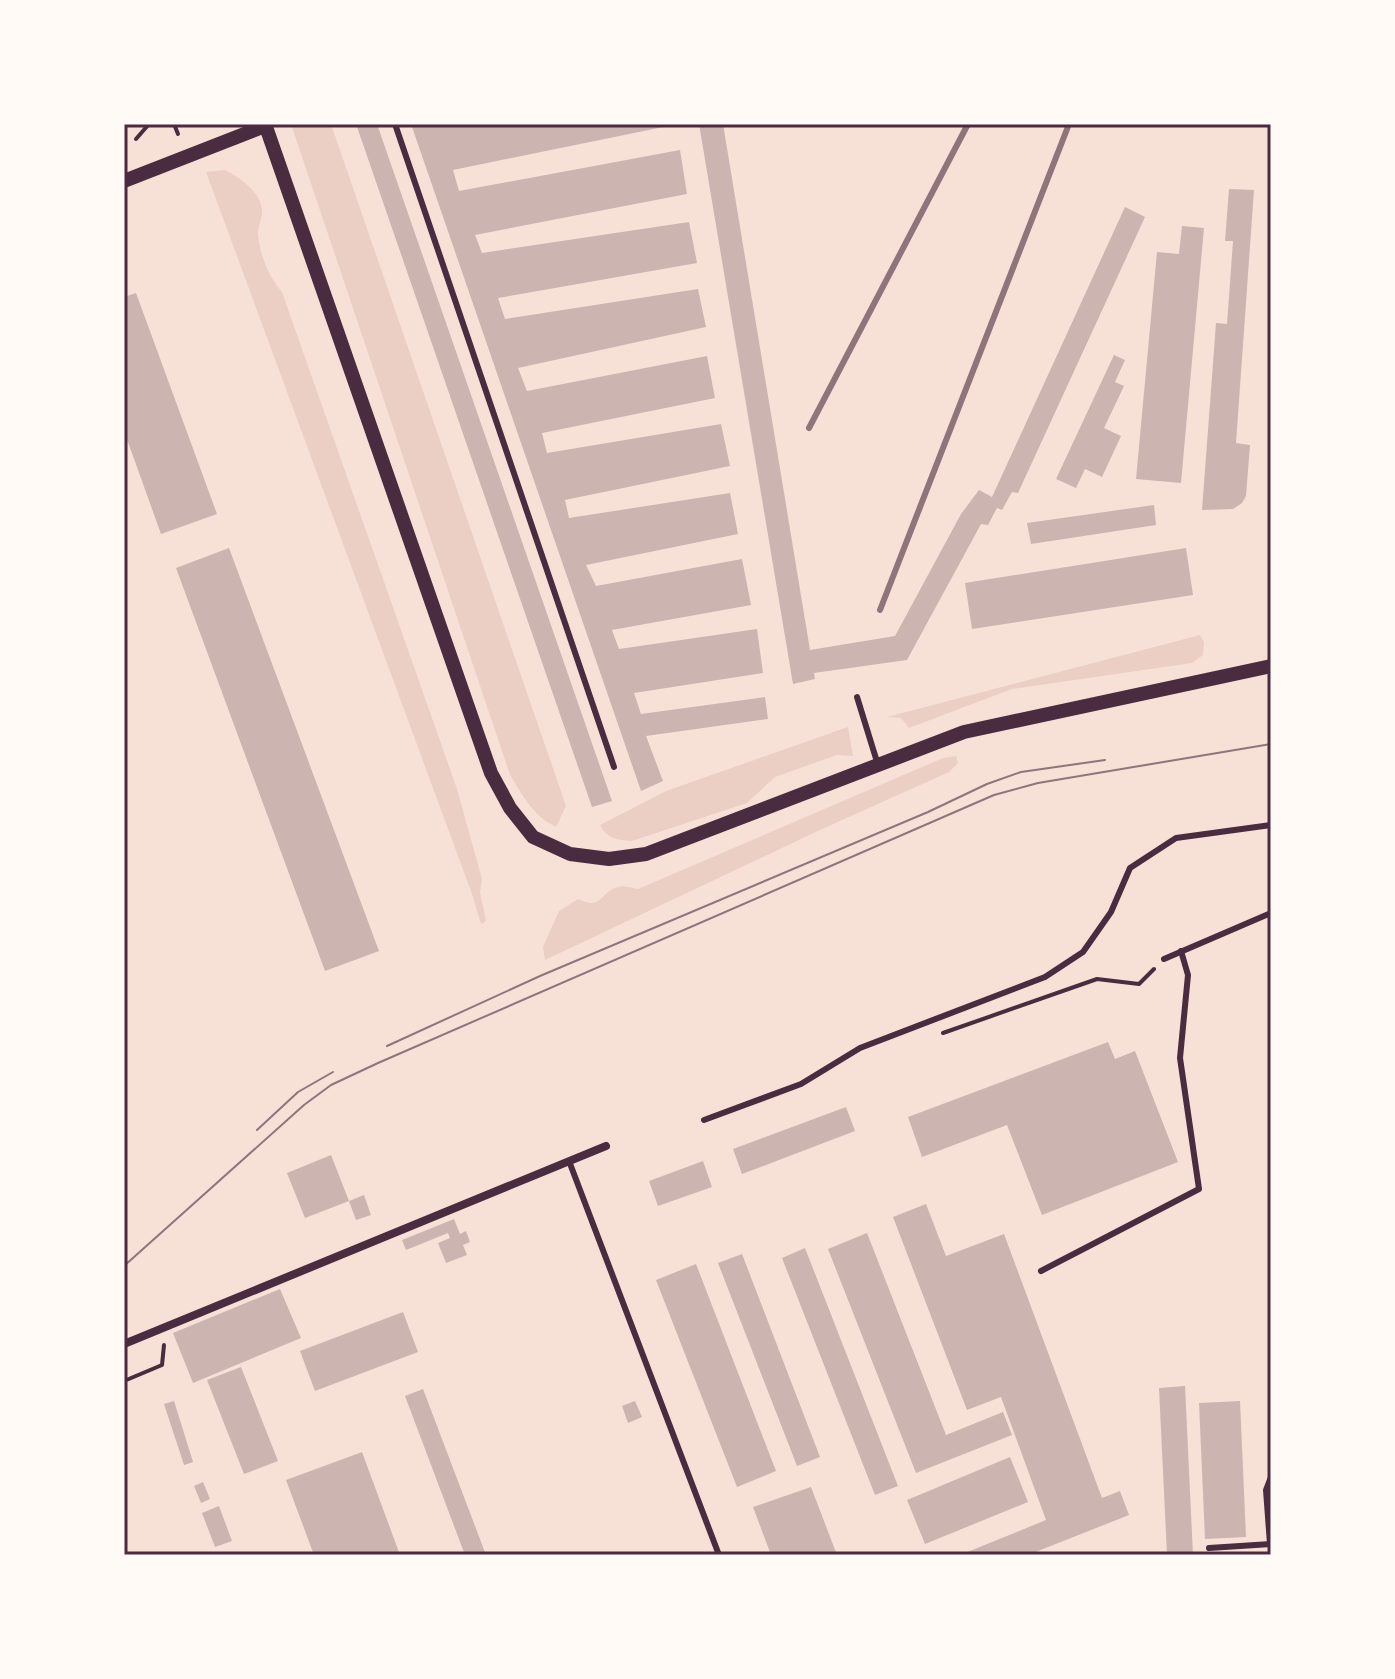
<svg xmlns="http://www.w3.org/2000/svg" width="1395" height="1679" font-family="Mulish,sans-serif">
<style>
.green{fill:#ebcfc5}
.building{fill:#ccb4b1}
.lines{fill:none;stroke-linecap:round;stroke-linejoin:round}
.path{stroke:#4a2c40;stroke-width:4}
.service{stroke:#4a2c40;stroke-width:6}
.minor{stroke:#4a2c40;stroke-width:8}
.tertiary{stroke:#4a2c40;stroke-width:14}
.tram{stroke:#8f747c;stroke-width:2}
.rail{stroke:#8f747c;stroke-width:6}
.neatline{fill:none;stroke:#4a2c40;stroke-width:3}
</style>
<rect width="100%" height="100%" fill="#f7e1d7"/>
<g class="green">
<path d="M 291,124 L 331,124 L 566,806 L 556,827 C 533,816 523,796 510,775 Z"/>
<path d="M 225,170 C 240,178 260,191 262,210 C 263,218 257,227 258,235 C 260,255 269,277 282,292 L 457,789 L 482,879 L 480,892 L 486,921 L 481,924 L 472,894 L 206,172 Z"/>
<polygon points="1200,635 1204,642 1203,655 1192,663 1012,689 909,728 901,718 887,717"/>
<path d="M 848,727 L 853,756 L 837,755 L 775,777 L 747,803 L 632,841 C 617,840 607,839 600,825 L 666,791 Z"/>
<path d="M 956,756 L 958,763 L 949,772 L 820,830 L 545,960 L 543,947 L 559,911 L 578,899 C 603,911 599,892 618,887 C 624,885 632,888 638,889 L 943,758 Z"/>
</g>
<g class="building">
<polygon points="356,124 377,124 612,801 592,807"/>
<polygon points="411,124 436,124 437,126 450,124 678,124 453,170 459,191 680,150 687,194 475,235 482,253 689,222 697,263 498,298 505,319 698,289 706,327 518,368 527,391 707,356 715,398 542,433 547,453 721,424 730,466 565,500 569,518 730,493 738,534 586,565 596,586 742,559 751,605 612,630 619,649 757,629 763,673 634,693 641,714 765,697 768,719 646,736 663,781 641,791"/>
<polygon points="699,124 723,124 810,650 895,636 961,514 979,490 992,497 1125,207 1145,217 1018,493 1012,492 1002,510 997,508 988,525 981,524 907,660 814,673 815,679 793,684"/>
<polygon points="1229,189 1254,190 1236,443 1250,445 1246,496 1242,503 1233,509 1202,510 1216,323 1227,324 1233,241 1225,241"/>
<polygon points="1182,226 1204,228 1181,483 1136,479 1157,252 1179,254"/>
<polygon points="136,293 217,514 161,534 124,431 124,297"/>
<polygon points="1114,355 1125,360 1115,382 1124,386 1104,428 1121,436 1102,477 1085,469 1076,488 1056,479"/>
<polygon points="1154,505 1156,525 1031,544 1027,523"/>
<polygon points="229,548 379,951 325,971 176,568"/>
<polygon points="1186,548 1193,595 972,629 965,583"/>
<polygon points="1108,1042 1115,1059 1135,1051 1178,1162 1042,1215 1007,1125 922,1157 908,1117"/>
<polygon points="846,1107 855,1131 742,1174 733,1149"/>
<polygon points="331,1155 349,1201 305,1218 287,1173"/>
<polygon points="703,1161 712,1187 658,1206 649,1181"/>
<polygon points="364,1195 371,1215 356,1220 349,1201"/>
<polygon points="926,1204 946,1256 1004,1234 1102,1498 1120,1491 1129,1515 1028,1555 960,1555 1046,1520 1001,1397 967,1410 893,1217"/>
<polygon points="454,1219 460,1234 466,1231 470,1242 463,1245 467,1255 446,1263 438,1243 450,1238 448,1233 406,1250 402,1240"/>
<polygon points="867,1233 946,1435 1003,1412 1012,1435 916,1473 828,1249"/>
<polygon points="805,1248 898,1486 875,1495 782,1258"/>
<polygon points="742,1254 820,1457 797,1466 718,1263"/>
<polygon points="696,1264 776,1471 737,1487 656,1280"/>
<polygon points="280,1289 301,1338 193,1383 173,1333"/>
<polygon points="403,1312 418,1352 315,1391 300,1351"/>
<polygon points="241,1367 278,1461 244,1474 207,1380"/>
<polygon points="1185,1386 1193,1555 1167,1555 1159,1388"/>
<polygon points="423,1389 486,1555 465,1555 405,1396"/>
<polygon points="174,1401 193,1462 184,1465 164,1404"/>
<polygon points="635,1401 642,1417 628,1423 622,1406"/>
<polygon points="1240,1401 1246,1537 1205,1539 1199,1403"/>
<polygon points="362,1452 400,1555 314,1555 286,1480"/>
<polygon points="1010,1457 1028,1502 925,1544 907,1500"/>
<polygon points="203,1482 210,1499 201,1503 194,1486"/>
<polygon points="811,1487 837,1555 771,1555 753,1507"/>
<polygon points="219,1506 232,1541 215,1547 202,1513"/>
</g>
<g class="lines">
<g class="path">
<polyline points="174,124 178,134"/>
<polyline points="136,139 149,124"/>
<polyline points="943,1033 1097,979 1139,984 1154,969"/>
<polyline points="124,1381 162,1365 164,1345"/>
</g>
<g class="service">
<polyline points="395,124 614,767"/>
<polyline points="857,697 878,765"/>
<polyline points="1164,959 1271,913"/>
<polyline points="704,1120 801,1084 860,1048 1045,977 1083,952 1111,912 1130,868 1176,838 1271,825"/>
<polyline points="569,1161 719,1555"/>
<polyline points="1041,1271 1199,1189 1180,1058 1188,975 1181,951"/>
<polyline points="1270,1544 1266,1490 1271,1477"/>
<polyline points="1209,1548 1271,1544"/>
</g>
<polyline class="minor" points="124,1344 606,1146"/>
<g class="tertiary">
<polyline points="265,124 491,773 510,808 533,837 570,854 609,859 646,854 964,732 1271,666"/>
<polyline points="124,181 265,126"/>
</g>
<g class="tram">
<polyline points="387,1046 540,976 928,812 987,784 1021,772 1105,760"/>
<polyline points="257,1130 298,1092 333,1072"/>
<polyline points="124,1266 304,1105 331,1085 378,1063 994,795 1038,783 1271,744"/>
</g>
<g class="rail">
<polyline points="809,428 968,124"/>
<polyline points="880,610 1069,124"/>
</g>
</g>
<rect width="1395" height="1679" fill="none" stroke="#fffaf5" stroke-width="252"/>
<rect x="126" y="126" width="1143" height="1427" class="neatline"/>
</svg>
